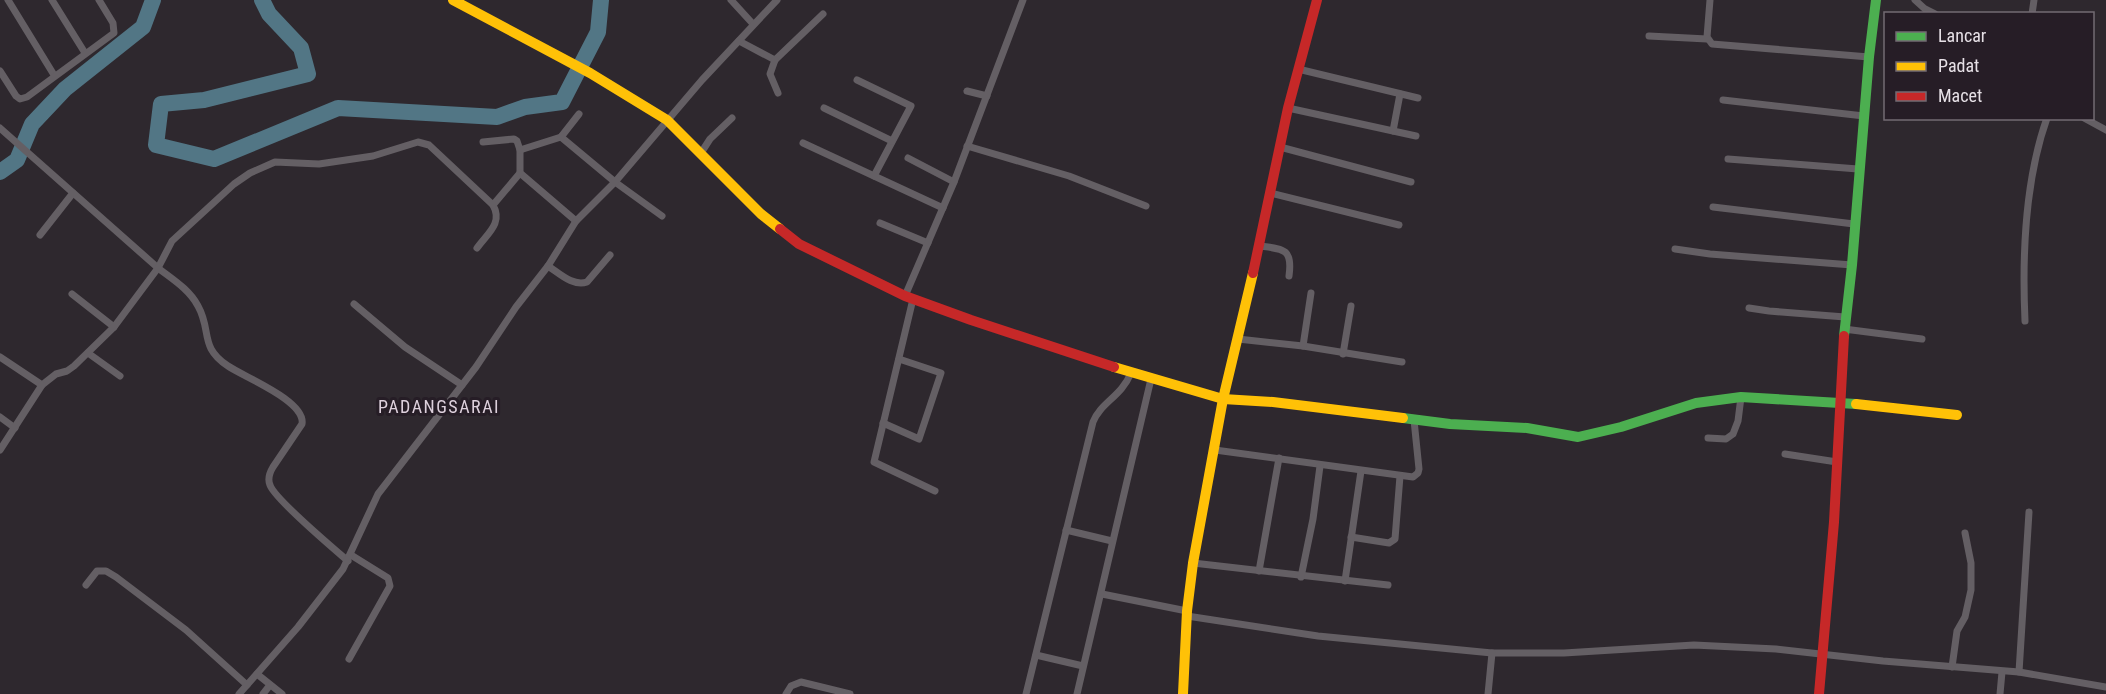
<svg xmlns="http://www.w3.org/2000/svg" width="2106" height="694" font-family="'Roboto Condensed',sans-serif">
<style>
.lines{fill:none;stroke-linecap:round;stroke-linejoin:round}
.river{stroke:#527685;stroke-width:16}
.street{stroke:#645f64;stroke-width:7}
.fast{stroke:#4caf50;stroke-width:10}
.slow{stroke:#ffc107;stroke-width:10}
.jam{stroke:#c62828;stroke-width:10}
.labels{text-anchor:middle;stroke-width:6;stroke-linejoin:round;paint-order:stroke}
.quarter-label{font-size:18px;letter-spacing:1.5px;fill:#ddd0dc;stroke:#261d26}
</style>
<rect width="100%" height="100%" fill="#2e282e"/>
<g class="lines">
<g class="river">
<polyline points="262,0 269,14 301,48 308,74 204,100 161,104 156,145 214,159 338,108 497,117 525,107 562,102 598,32 601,0"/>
<polyline points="0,172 17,160 32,124 65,89 143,27 153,0"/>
</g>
<g class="street">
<polyline points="8,0 54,75"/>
<polyline points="52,0 85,53"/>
<polyline points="731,0 753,24"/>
<polyline points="1710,0 1707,37 1712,44 1869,57"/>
<polyline points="1915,0 1925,9 1935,14"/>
<polyline points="2032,14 2034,0"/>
<polyline points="1649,36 1707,39"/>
<polyline points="739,41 775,60 823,14"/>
<polyline points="775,60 770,74 778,93"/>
<polyline points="1298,69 1418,98"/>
<polyline points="0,71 16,96 20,99 27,97 114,33 113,23 99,0"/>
<polyline points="857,80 911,106 874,176"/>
<polyline points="967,91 987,96"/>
<polyline points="1723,100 1864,116"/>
<polyline points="824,108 892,141"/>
<polyline points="1288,108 1416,136"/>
<polyline points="2084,118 2106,130"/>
<path d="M 0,128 L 158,268 C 172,279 189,289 198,306 C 212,331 199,347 228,366 C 244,377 306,401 302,424 L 273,467 C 270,472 267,478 270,485 C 274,498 334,549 348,561"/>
<polyline points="1393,131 1400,94"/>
<polyline points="561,137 615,182 662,216"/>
<polyline points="483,142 514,139 517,141 520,150 520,173 576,221"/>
<polyline points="803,143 943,208"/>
<polyline points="967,146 1069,176 1146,206"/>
<polyline points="1280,147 1411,182"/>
<polyline points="520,150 561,137 579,114"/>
<polyline points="701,153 710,139 732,118"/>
<polyline points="908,158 954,182"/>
<polyline points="1728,159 1858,169"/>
<polyline points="1270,193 1399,225"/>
<polyline points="1713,207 1854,224"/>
<polyline points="880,223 928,243"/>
<polyline points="40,235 73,193"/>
<path d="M 1259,246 C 1283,249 1293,248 1289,276"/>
<path d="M 477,248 C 488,233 503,223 493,205"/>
<polyline points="1675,249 1710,254 1852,265"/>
<path d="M 548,266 C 559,273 573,287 587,282 L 610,255"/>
<polyline points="72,294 114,327"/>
<polyline points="905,296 954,182 1023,0"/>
<polyline points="913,299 874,462 935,491"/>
<polyline points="354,304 405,347 462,385"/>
<polyline points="1749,308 1769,311 1845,317"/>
<path d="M 2025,321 C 2022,255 2025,180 2047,118"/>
<polyline points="1844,329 1922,339"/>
<polyline points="1238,339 1303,346 1402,362"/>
<polyline points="1303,346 1311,293"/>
<polyline points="88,353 120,376"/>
<polyline points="1343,354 1351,306"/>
<polyline points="0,357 42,385 56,374 67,371 74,366 114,327 158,268 172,241 234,184 250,173 275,162 319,164 373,156 418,142 429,145 493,205 520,173"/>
<polyline points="0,417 15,428"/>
<polyline points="883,423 919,439 941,373 899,359"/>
<polyline points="1708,438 1726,439 1733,434 1738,421 1741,397"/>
<polyline points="0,450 42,385"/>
<polyline points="1215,450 1413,477 1418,473 1419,469 1414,420"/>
<polyline points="1785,454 1837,462"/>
<polyline points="1066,530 1112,541"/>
<polyline points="1351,537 1389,543 1395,539 1400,476"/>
<polyline points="1193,563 1388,585"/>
<polyline points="1259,571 1279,458"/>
<polyline points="1301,577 1313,519 1320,466"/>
<polyline points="1345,581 1361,471"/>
<polyline points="86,585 97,571 106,571 116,577 186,630 247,685"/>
<polyline points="1102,594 1187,611"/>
<polyline points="1187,616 1318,636 1492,653 1564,653 1694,645 1776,649 1883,661 2019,672 2106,687"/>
<polyline points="1036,655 1083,666"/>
<polyline points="349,659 390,586 388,578 351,555"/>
<polyline points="1952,667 1957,631 1965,617 1971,590 1971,563 1965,533"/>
<polyline points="2019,672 2029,512"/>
<polyline points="257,674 282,694"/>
<polyline points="239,694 298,627 343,569 378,494 476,367 516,307 548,266 576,221 615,182 702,80 777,0"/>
<polyline points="263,694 270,685"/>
<polyline points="786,694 791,686 801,682 850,694"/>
<path d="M 1026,694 L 1093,422 C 1101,402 1121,397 1131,373"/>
<polyline points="1077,694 1151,379"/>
<polyline points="1488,694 1492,653"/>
<polyline points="2000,694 2002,672"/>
</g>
<g class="fast">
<polyline points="1844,336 1852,265 1869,57 1876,0"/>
<polyline points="1403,418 1450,424 1527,428 1578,437 1621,427 1696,403 1741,397 1856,404"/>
</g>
<g class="slow">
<polyline points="453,0 590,73 667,120 761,214 780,229"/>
<polyline points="1114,367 1223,399 1273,402 1403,418"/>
<polyline points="1856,404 1957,415"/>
<polyline points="1183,694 1187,611 1193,563 1223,399 1253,273"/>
</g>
<g class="jam">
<polyline points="780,229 799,244 905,296 971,320 1114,367"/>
<polyline points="1253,273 1288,108 1317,0"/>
<polyline points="1819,694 1834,522 1844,336"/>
</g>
</g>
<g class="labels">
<g class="quarter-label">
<text x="439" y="413">PADANGSARAI</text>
</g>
</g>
<rect x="1884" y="12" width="210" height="108" fill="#261d26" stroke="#736b73" stroke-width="1.5"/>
<rect x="1896" y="32" width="30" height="9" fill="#4caf50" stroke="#736b73" stroke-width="1.5"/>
<text x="1938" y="42" font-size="18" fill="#e6e0e6">Lancar</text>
<rect x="1896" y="62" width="30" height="9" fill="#ffc107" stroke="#736b73" stroke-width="1.5"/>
<text x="1938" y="72" font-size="18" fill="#e6e0e6">Padat</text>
<rect x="1896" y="92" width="30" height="9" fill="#c62828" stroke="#736b73" stroke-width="1.5"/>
<text x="1938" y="102" font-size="18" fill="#e6e0e6">Macet</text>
</svg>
